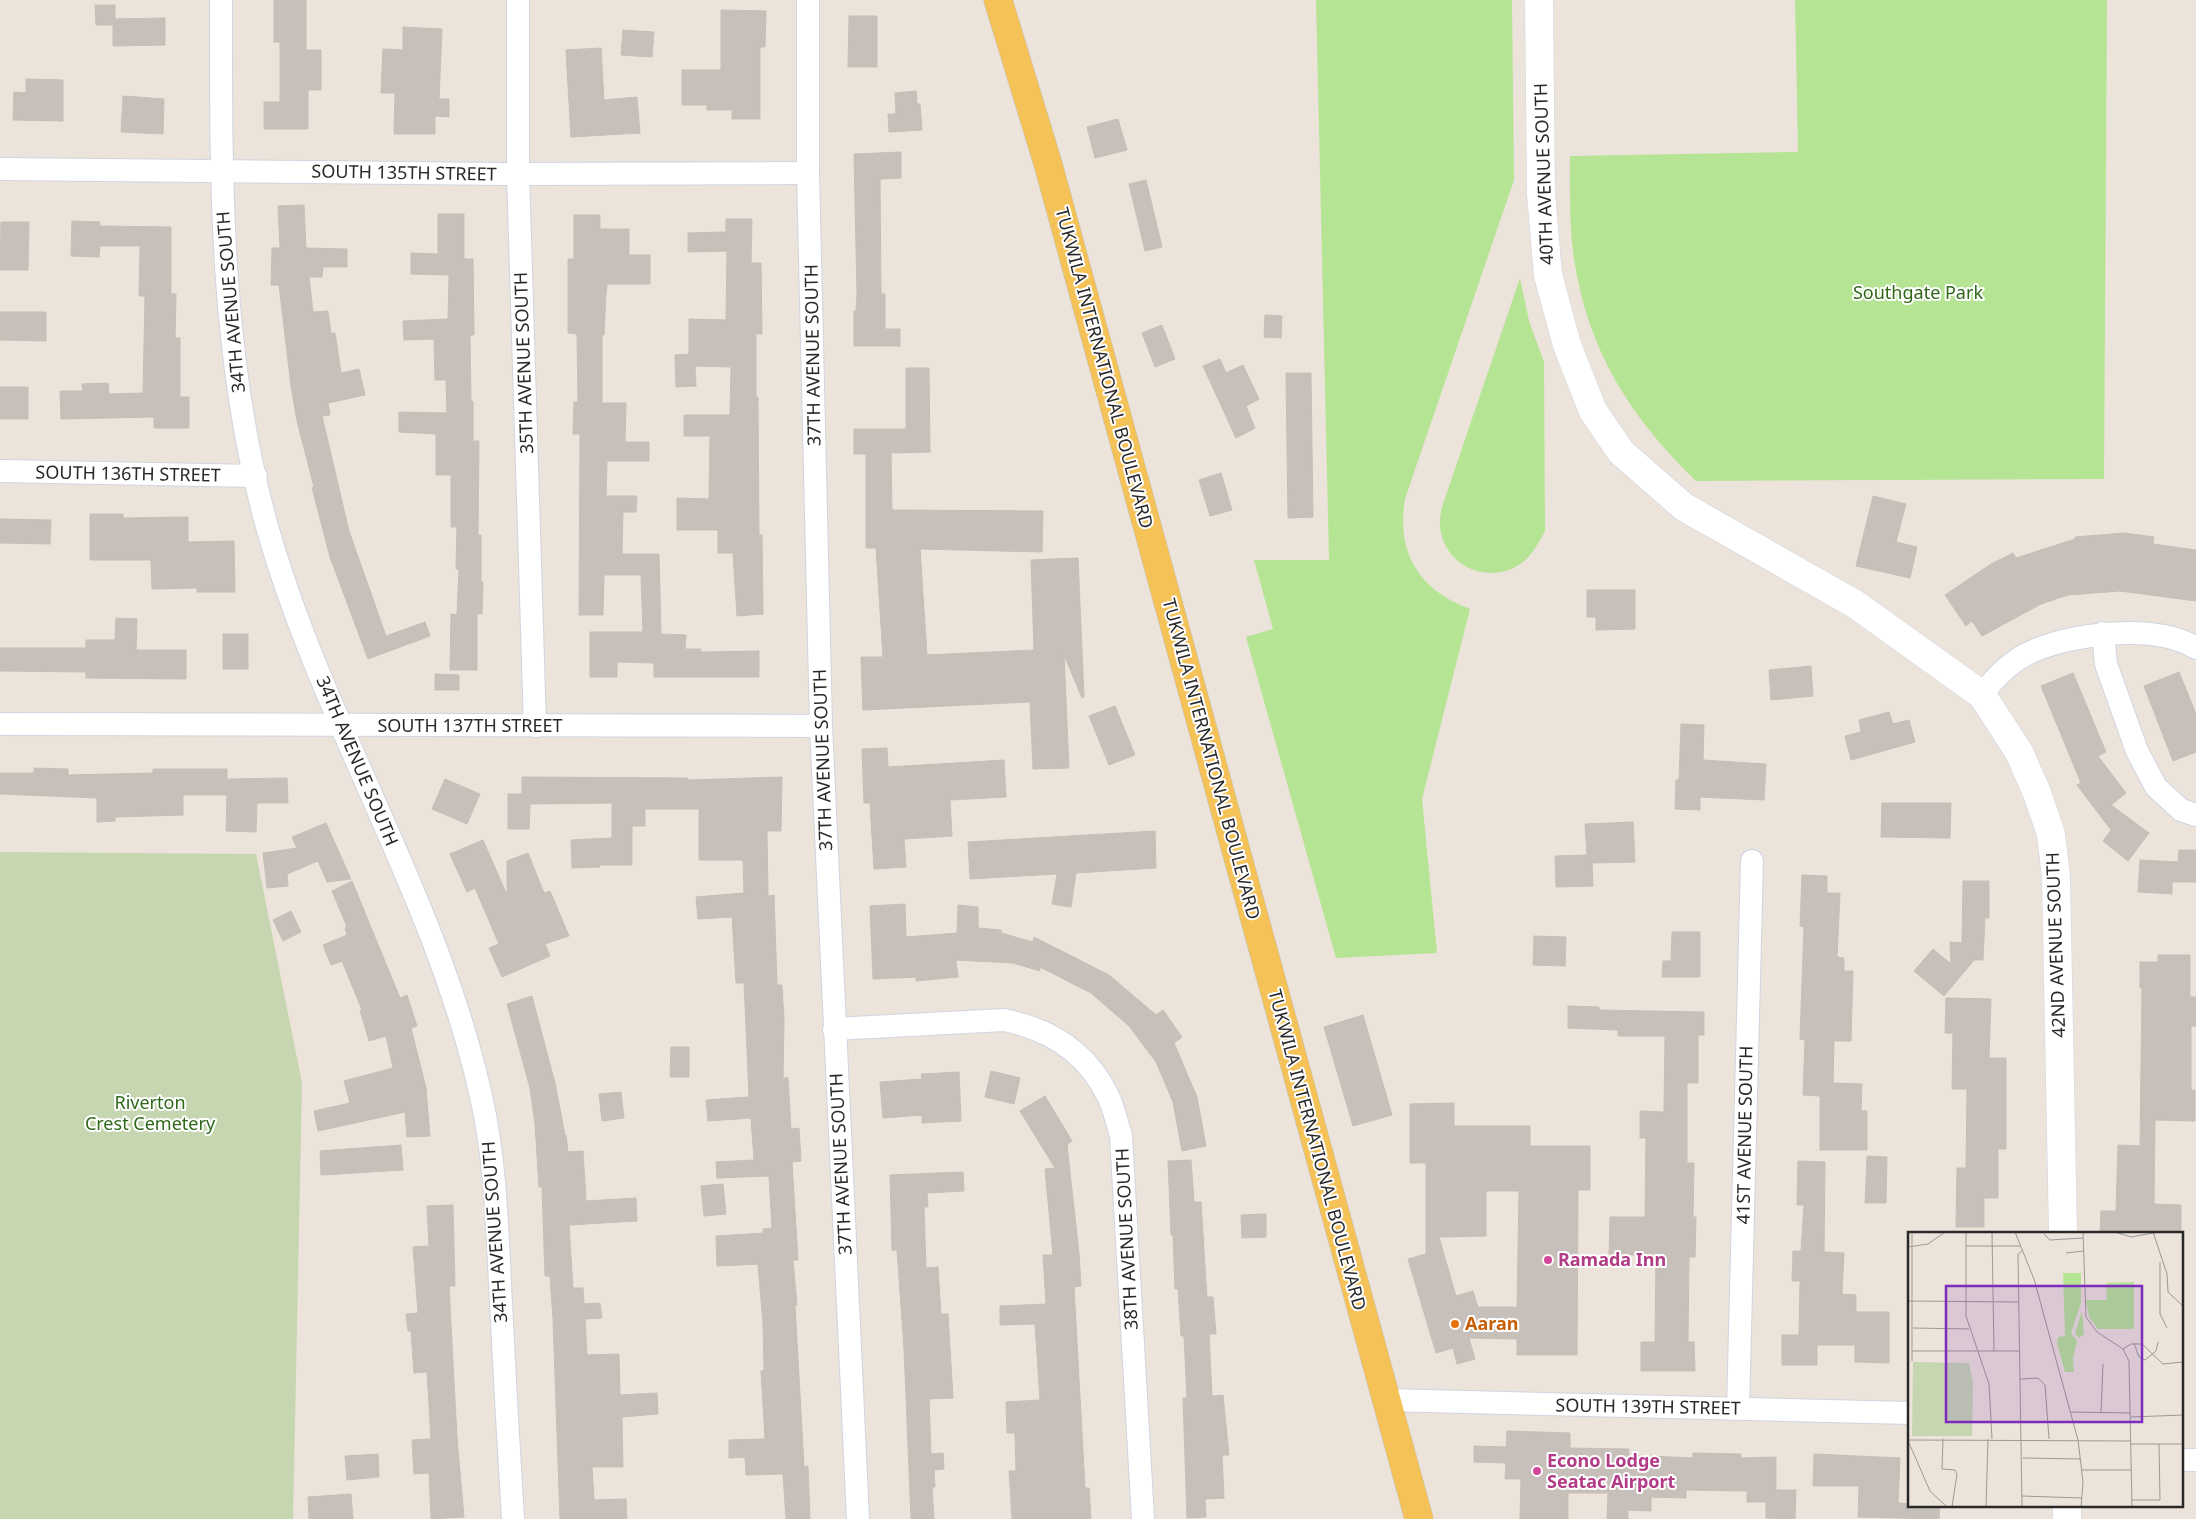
<svg xmlns="http://www.w3.org/2000/svg" width="2196" height="1519" font-family="'Noto Sans',sans-serif">
<style>
.green{fill:#b6e495}
.cemetery{fill:#c6d6b1}
.building{fill:#c7c0ba;stroke:#c7bfb4;fill-rule:evenodd}
.lines{fill:none;stroke-linecap:round;stroke-linejoin:round}
.minor-casing{stroke:#cfd5e2;stroke-width:24}
.tertiary-casing{stroke:#cfd5e2;stroke-width:29}
.primary-casing{stroke:#c3c3c3;stroke-width:29}
.minor{stroke:#fff;stroke-width:22}
.tertiary{stroke:#fff;stroke-width:28}
.primary{stroke:#f4c257;stroke-width:28}
.hotel-dot{fill:#d1479c;stroke:#fff;stroke-width:2}
.food-dot{fill:#e8710a;stroke:#fff;stroke-width:2}
.labels{text-anchor:middle;stroke-width:4;stroke-linejoin:round;paint-order:stroke}
.street-label{font-size:18px;fill:#292929;stroke:#fff}
.park-label{font-size:18px;fill:#2f6718;stroke:#fff}
.hotel-label{font-size:18px;font-weight:bold;fill:#b23c85;stroke:#fff;text-anchor:start}
.food-label{font-size:18px;font-weight:bold;fill:#c56008;stroke:#fff;text-anchor:start}
.inset-road{fill:none;stroke:#9e9993;stroke-width:1}
.view{fill:#7b2cbf;fill-opacity:0.15;stroke:#7b2cbf;stroke-width:2.5}
.inset-edge{fill:none;stroke:#292929;stroke-width:2.5}
</style>
<rect width="100%" height="100%" fill="#ece3da"/>
<g class="green">
<path d="M 1316,0 L 1512,0 L 1514,180 L 1405,499 C 1396,553 1419,590 1470,609 L 1422,799 L 1437,953 L 1336,958 L 1246,637 L 1273,629 L 1254,560 L 1329,560 Z"/>
<path d="M 1795,0 L 2107,0 L 2104,479 L 1696,481 C 1630,417 1588,351 1574,259 C 1569,225 1570,190 1570,156 L 1798,152 Z"/>
<path d="M 1520,278 L 1529,321 L 1544,362 L 1545,531 C 1539,542 1533,554 1523,562 C 1494,585 1449,570 1441,533 C 1439,524 1440,516 1442,507 Z"/>
</g>
<polygon class="cemetery" points="0,852 256,854 302,1083 293,1519 0,1519"/>
<g class="building">
<polygon points="274,0 306,0 306,50 321,50 321,90 308,90 308,129 264,129 264,102 280,102 280,42 274,42"/>
<polygon points="95,5 115,5 115,19 165,18 165,45 113,46 113,25 96,25"/>
<polygon points="721,10 766,11 765,47 760,47 760,119 732,119 732,110 707,110 707,105 682,105 682,70 721,70"/>
<polygon points="849,16 877,16 877,67 848,67"/>
<polygon points="403,27 442,29 439,99 449,99 449,117 435,116 435,134 394,134 395,93 381,93 383,49 403,50"/>
<polygon points="623,30 654,32 652,57 621,55"/>
<polygon points="601,48 604,100 637,97 640,133 571,137 566,50"/>
<polygon points="26,79 63,80 63,121 13,120 14,92 26,93"/>
<polygon points="916,91 917,104 920,104 922,130 889,132 888,114 896,114 895,93"/>
<polygon points="123,96 164,99 163,134 121,132"/>
<polygon points="1118,119 1127,150 1095,158 1087,127"/>
<polygon points="901,152 901,178 880,179 881,294 885,294 885,329 900,329 900,346 854,346 854,311 856,311 857,295 854,154"/>
<polygon points="1146,180 1162,247 1145,251 1129,184"/>
<polygon points="304,205 306,248 347,249 347,267 323,267 322,277 309,277 313,312 328,311 331,333 335,333 341,373 359,369 365,395 328,403 330,415 322,416 349,531 386,636 425,622 430,636 368,659 330,557 312,488 314,487 297,421 291,386 279,285 271,285 272,248 280,248 278,206"/>
<polygon points="438,214 464,214 464,259 473,259 474,335 470,335 471,402 473,401 473,441 479,441 478,535 481,535 481,582 483,582 482,614 477,614 477,670 450,670 451,614 457,615 459,569 456,569 457,527 451,527 451,475 436,475 436,434 399,432 399,412 447,413 446,380 435,380 434,339 404,340 403,321 448,319 449,275 411,274 411,253 438,254"/>
<polygon points="574,215 600,215 600,229 629,229 629,255 650,255 650,284 607,284 606,294 604,335 602,335 602,403 626,403 625,442 649,442 649,461 607,461 606,496 637,496 636,512 623,512 622,554 659,554 661,634 686,635 685,649 701,649 701,652 759,651 759,677 654,677 654,663 617,662 617,677 590,677 590,632 643,632 641,575 604,575 603,615 579,615 580,434 573,434 574,402 578,402 577,334 568,333 568,259 574,259"/>
<polygon points="726,219 752,219 751,263 761,263 762,334 756,334 756,397 758,397 759,535 762,535 763,614 737,616 733,553 718,553 718,530 677,530 677,498 709,499 710,436 684,436 684,415 730,415 731,367 695,366 696,386 676,387 675,355 689,354 689,319 726,320 727,251 688,252 688,233 726,232"/>
<polygon points="72,221 100,222 100,226 171,227 171,294 176,294 175,338 180,338 180,397 189,397 189,428 154,428 154,417 61,419 60,391 83,391 82,384 108,383 109,394 143,393 145,296 139,296 140,246 100,246 99,257 71,256"/>
<polygon points="1,222 29,222 28,270 0,270"/>
<polygon points="0,312 46,312 46,341 0,340"/>
<polygon points="1265,315 1282,316 1281,338 1264,337"/>
<polygon points="1162,325 1175,359 1155,367 1142,333"/>
<polygon points="1220,359 1226,373 1243,365 1259,399 1246,406 1255,428 1236,438 1203,366"/>
<polygon points="906,368 929,368 930,452 891,453 892,510 1043,511 1042,552 920,549 927,655 1034,650 1031,560 1078,558 1084,697 1082,698 1064,655 1069,768 1033,769 1030,702 863,710 861,657 883,657 876,548 866,548 866,454 854,454 854,429 906,429"/>
<polygon points="1286,373 1311,373 1313,517 1288,518"/>
<rect x="0" y="387" width="28" height="32"/>
<polygon points="1221,473 1232,510 1210,516 1199,480"/>
<polygon points="1873,496 1906,504 1896,542 1917,547 1910,578 1856,566"/>
<polygon points="90,514 123,514 123,518 188,517 188,542 234,541 235,592 197,592 197,588 152,589 151,560 90,560"/>
<polygon points="0,519 51,520 50,544 0,543"/>
<polygon points="2124,533 2154,537 2153,544 2196,550 2196,601 2120,591 2068,595 2041,604 1982,636 1972,621 1966,626 1945,595 1991,564 2013,553 2016,558 2075,539 2075,537"/>
<polygon points="1587,590 1635,590 1635,629 1596,630 1596,617 1587,617"/>
<polygon points="116,618 137,619 136,650 186,650 186,679 86,678 86,672 0,671 0,648 86,648 86,640 115,640"/>
<rect x="223" y="634" width="25" height="35"/>
<polygon points="1811,666 1813,696 1771,700 1769,670"/>
<polygon points="2179,672 2196,714 2196,752 2173,761 2144,686"/>
<polygon points="2073,673 2106,752 2098,756 2126,793 2111,805 2149,833 2128,861 2103,841 2111,830 2077,785 2081,783 2041,686"/>
<polygon points="435,674 459,675 459,690 435,690"/>
<polygon points="1115,706 1135,755 1109,765 1089,716"/>
<polygon points="1889,712 1893,724 1909,720 1915,742 1851,760 1845,736 1861,732 1859,720"/>
<polygon points="1681,724 1704,725 1703,760 1766,764 1764,800 1700,797 1700,810 1675,809 1676,780 1679,780"/>
<polygon points="887,748 888,767 1004,760 1006,797 950,800 952,836 904,839 906,867 874,869 870,803 864,803 862,749"/>
<polygon points="34,768 68,769 68,775 153,773 153,769 227,769 227,779 287,778 288,803 257,803 256,832 226,831 227,795 183,795 183,815 115,817 115,821 97,822 97,798 0,794 0,773 34,773"/>
<polygon points="522,777 688,778 688,780 782,777 781,831 767,831 768,896 774,895 777,985 782,985 784,1019 783,1078 788,1078 791,1129 799,1128 801,1161 792,1162 798,1260 793,1260 797,1305 795,1305 804,1467 808,1466 810,1519 786,1519 783,1474 746,1475 745,1457 729,1458 729,1440 765,1439 761,1371 764,1370 763,1324 758,1264 717,1266 716,1236 763,1233 763,1229 772,1228 769,1176 717,1178 716,1162 754,1160 751,1118 708,1121 706,1100 749,1097 744,983 736,983 732,917 698,919 696,897 744,893 743,860 699,860 699,809 645,809 645,826 632,826 632,865 600,865 600,867 572,868 571,840 612,838 612,803 530,804 529,829 508,829 508,794 522,794"/>
<polygon points="445,779 480,794 467,824 432,809"/>
<polygon points="1882,803 1951,803 1950,838 1881,837"/>
<polygon points="1633,822 1635,862 1592,863 1593,886 1556,887 1555,856 1587,855 1585,824"/>
<polygon points="326,823 351,879 327,882 318,861 287,874 288,886 267,888 263,853 297,848 292,837"/>
<polygon points="1155,831 1156,868 1076,873 1071,907 1052,904 1057,874 970,879 968,842"/>
<polygon points="483,840 507,895 507,861 528,853 544,893 550,891 569,936 545,944 550,956 502,977 489,948 499,944 475,888 467,892 450,854"/>
<polygon points="2179,850 2196,850 2196,882 2172,882 2172,894 2138,892 2140,860 2178,862"/>
<polygon points="1802,875 1827,876 1827,893 1840,893 1837,957 1844,958 1844,971 1853,971 1851,1041 1834,1041 1833,1083 1862,1084 1861,1111 1867,1111 1867,1150 1820,1150 1820,1096 1803,1095 1805,1040 1800,1039 1804,927 1800,926"/>
<polygon points="352,881 400,998 407,995 417,1026 411,1028 426,1088 430,1136 407,1137 405,1112 318,1131 314,1111 350,1103 344,1081 393,1068 386,1036 369,1041 360,1010 362,1010 342,961 331,965 323,945 347,935 345,928 347,927 332,891"/>
<polygon points="1963,881 1989,881 1989,918 1985,918 1983,960 1974,960 1944,996 1914,971 1933,949 1951,964 1950,942 1962,943"/>
<polygon points="905,904 906,937 957,933 958,905 978,907 978,928 1001,930 1001,933 1033,942 1034,937 1109,975 1156,1015 1163,1010 1182,1037 1174,1043 1197,1097 1206,1146 1182,1151 1173,1102 1156,1062 1129,1026 1091,993 1040,967 1040,971 1013,963 956,960 958,977 916,981 916,977 873,979 870,906"/>
<polygon points="291,911 301,932 283,941 273,920"/>
<polygon points="1672,932 1700,932 1700,977 1662,977 1663,961 1671,961"/>
<polygon points="1534,936 1566,937 1565,966 1533,965"/>
<polygon points="2158,955 2190,955 2190,997 2196,997 2196,1026 2191,1026 2191,1090 2195,1090 2195,1121 2155,1120 2154,1204 2181,1205 2181,1233 2100,1233 2101,1211 2116,1211 2118,1145 2140,1146 2142,988 2140,988 2140,962 2158,962"/>
<polygon points="532,996 555,1083 565,1135 566,1135 568,1152 583,1151 586,1201 636,1198 637,1221 569,1225 573,1288 583,1288 584,1304 600,1303 602,1318 585,1319 587,1355 619,1354 620,1395 657,1393 658,1414 622,1417 623,1467 592,1467 594,1500 626,1499 627,1519 560,1519 553,1319 550,1276 545,1276 542,1187 539,1187 535,1124 530,1088 507,1004"/>
<polygon points="1946,998 1991,999 1989,1058 2006,1058 2006,1149 1998,1149 1998,1198 1984,1198 1984,1227 1956,1227 1957,1168 1966,1168 1967,1089 1952,1089 1953,1033 1945,1033"/>
<polygon points="1568,1006 1599,1007 1599,1010 1704,1012 1704,1035 1698,1035 1698,1083 1687,1083 1687,1163 1694,1163 1693,1217 1696,1217 1695,1257 1689,1257 1688,1342 1694,1342 1695,1371 1641,1371 1641,1342 1655,1342 1656,1256 1609,1254 1610,1217 1645,1217 1646,1138 1640,1138 1640,1111 1664,1112 1665,1036 1618,1036 1618,1030 1568,1028"/>
<polygon points="1363,1015 1392,1115 1353,1126 1324,1027"/>
<polygon points="671,1047 689,1047 689,1077 670,1077"/>
<polygon points="991,1071 1020,1078 1014,1104 985,1097"/>
<polygon points="959,1072 961,1121 922,1123 922,1115 883,1118 880,1082 922,1079 921,1074"/>
<polygon points="621,1092 624,1118 602,1121 599,1094"/>
<polygon points="1045,1096 1072,1141 1067,1145 1079,1253 1081,1286 1074,1287 1085,1488 1089,1488 1091,1519 1012,1519 1009,1471 1016,1471 1015,1433 1007,1433 1006,1402 1040,1400 1035,1324 1000,1325 1000,1306 1046,1304 1043,1255 1053,1255 1045,1169 1055,1168 1020,1111"/>
<path d="M 1454,1103 L 1454,1126 L 1530,1126 L 1530,1146 L 1590,1146 L 1590,1190 L 1578,1190 L 1577,1355 L 1517,1355 L 1517,1339 L 1469,1338 L 1475,1359 L 1457,1364 L 1453,1348 L 1436,1353 L 1408,1259 L 1426,1254 L 1426,1163 L 1410,1163 L 1410,1104 ZM 1486,1191 L 1519,1191 L 1517,1307 L 1478,1307 L 1473,1291 L 1456,1296 L 1439,1237 L 1486,1236 Z"/>
<polygon points="401,1145 403,1170 321,1175 320,1151"/>
<polygon points="1867,1156 1887,1157 1886,1203 1865,1203"/>
<polygon points="1191,1160 1194,1202 1201,1202 1207,1297 1213,1297 1216,1334 1209,1334 1212,1396 1223,1395 1229,1455 1222,1455 1224,1498 1205,1499 1206,1517 1187,1518 1183,1398 1187,1398 1184,1336 1181,1336 1178,1289 1175,1289 1173,1235 1171,1235 1168,1161"/>
<polygon points="1798,1161 1825,1162 1824,1252 1844,1253 1842,1294 1856,1295 1856,1312 1889,1312 1889,1363 1855,1362 1855,1345 1817,1345 1817,1365 1782,1365 1782,1335 1799,1335 1800,1281 1792,1281 1793,1251 1801,1251 1804,1205 1797,1205"/>
<polygon points="963,1172 964,1191 927,1193 928,1207 924,1207 926,1268 938,1267 941,1314 948,1314 953,1398 929,1399 931,1454 943,1453 944,1469 934,1470 935,1487 932,1487 934,1519 911,1519 904,1348 897,1250 892,1250 890,1175"/>
<polygon points="723,1184 726,1214 704,1216 701,1186"/>
<polygon points="453,1205 455,1286 449,1286 457,1438 464,1517 431,1519 429,1473 414,1474 412,1440 431,1439 427,1372 414,1373 411,1331 408,1331 406,1314 418,1313 413,1247 429,1246 427,1206"/>
<polygon points="1266,1214 1266,1237 1242,1238 1241,1215"/>
<polygon points="1507,1431 1570,1433 1570,1448 1629,1449 1629,1455 1693,1458 1693,1453 1741,1454 1741,1458 1776,1457 1776,1490 1796,1490 1795,1519 1766,1518 1766,1502 1747,1502 1747,1491 1686,1490 1686,1498 1651,1497 1651,1511 1628,1510 1628,1519 1607,1519 1608,1493 1568,1493 1568,1519 1520,1519 1521,1479 1505,1479 1506,1463 1474,1462 1474,1446 1506,1447"/>
<polygon points="378,1454 379,1477 347,1480 345,1456"/>
<polygon points="1814,1454 1900,1458 1898,1503 1940,1506 1939,1519 1858,1517 1859,1486 1813,1486"/>
<polygon points="351,1494 353,1519 309,1519 308,1497"/>
</g>
<g class="lines">
<g class="minor-casing">
<g id="minor">
<path d="M 221,0 C 221,178 219,357 268,530 C 324,725 437,898 481,1096 C 495,1158 497,1220 500,1284 C 504,1362 508,1441 513,1519"/>
<polyline points="518,0 518,174 535,726"/>
<polyline points="808,0 808,173 821,726 858,1519"/>
<polyline points="0,169 518,174 808,173"/>
<polyline points="0,471 256,476"/>
<polyline points="2103,633 2106,664 2137,751 2156,787 2181,810 2196,815"/>
<path d="M 1982,695 C 1995,677 2012,660 2033,651 C 2075,633 2156,623 2196,648"/>
<polyline points="0,724 821,726"/>
<path d="M 834,1029 L 1004,1020 C 1049,1029 1087,1052 1108,1096 C 1114,1108 1117,1123 1121,1136 L 1143,1519"/>
<polyline points="1386,1400 1910,1413"/>
<polyline points="1738,1409 1752,861"/>
<polyline points="2182,1460 2196,1460"/>
</g>
</g>
<g class="tertiary-casing">
<g id="tertiary">
<polyline points="1539,0 1541,194 1548,275 1567,345 1593,411 1621,452 1684,507 1855,604 1982,695 2019,752 2037,793 2051,834 2056,877 2063,1233"/>
<polyline points="2067,1519 2067,1505"/>
</g>
</g>
<g class="primary-casing">
<polyline id="primary" points="998,0 1048,164 1419,1519"/>
</g>
<use href="#minor" class="minor"/>
<use href="#tertiary" class="tertiary"/>
<use href="#primary" class="primary"/>
</g>
<g class="hotel-dot">
<circle cx="1548" cy="1260" r="5"/>
<circle cx="1537" cy="1471" r="5"/>
</g>
<circle class="food-dot" cx="1455" cy="1324" r="5"/>
<g class="labels">
<g class="street-label">
<text transform="translate(404 173) rotate(1)" y="6">SOUTH 135TH STREET</text>
<text transform="translate(1544 174) rotate(-92)" y="6">40TH AVENUE SOUTH</text>
<text transform="translate(231 302) rotate(-95)" y="6">34TH AVENUE SOUTH</text>
<text transform="translate(813 355) rotate(-91)" y="6">37TH AVENUE SOUTH</text>
<text transform="translate(524 363) rotate(-92)" y="6">35TH AVENUE SOUTH</text>
<text transform="translate(1104 368) rotate(75)" y="6">TUKWILA INTERNATIONAL BOULEVARD</text>
<text transform="translate(128 474) rotate(1)" y="6">SOUTH 136TH STREET</text>
<text x="470" y="732">SOUTH 137TH STREET</text>
<text transform="translate(1211 759) rotate(75)" y="6">TUKWILA INTERNATIONAL BOULEVARD</text>
<text transform="translate(823 760) rotate(-92)" y="6">37TH AVENUE SOUTH</text>
<text transform="translate(357 761) rotate(67)" y="6">34TH AVENUE SOUTH</text>
<text transform="translate(2056 945) rotate(-92)" y="6">42ND AVENUE SOUTH</text>
<text transform="translate(1745 1135) rotate(-89)" y="6">41ST AVENUE SOUTH</text>
<text transform="translate(1317 1150) rotate(75)" y="6">TUKWILA INTERNATIONAL BOULEVARD</text>
<text transform="translate(841 1164) rotate(-93)" y="6">37TH AVENUE SOUTH</text>
<text transform="translate(495 1232) rotate(-94)" y="6">34TH AVENUE SOUTH</text>
<text transform="translate(1127 1239) rotate(-93)" y="6">38TH AVENUE SOUTH</text>
<text transform="translate(1648 1407) rotate(1)" y="6">SOUTH 139TH STREET</text>
</g>
<g class="park-label">
<text x="1918" y="299">Southgate Park</text>
<text x="150" y="1109">Riverton<tspan x="150" dy="21">Crest Cemetery</tspan></text>
</g>
<g class="hotel-label">
<text x="1558" y="1266">Ramada Inn</text>
<text x="1547" y="1467">Econo Lodge<tspan x="1547" dy="21">Seatac Airport</tspan></text>
</g>
<g class="food-label">
<text x="1465" y="1330">Aaran</text>
</g>
</g>
<g transform="translate(1908 1232)">
<rect width="275" height="275" fill="#ece3da"/>
<path d="M 155,41 L 173,41 L 173,71 L 163,101 L 169,109 L 165,126 L 166,140 L 157,140 L 149,111 L 150,105 L 157,104 ZM 226,50 L 226,97 L 190,97 L 181,85 L 178,68 L 199,68 L 198,51 ZM 174,79 L 176,102 L 171,106 L 167,101 Z" fill="#b6e495"/>
<path d="M 5,130 L 61,131 L 65,151 L 64,204 L 4,204 Z" fill="#c6d6b1"/>
<path class="inset-road" d="M 4,0 L 4,129M 58,0 L 58,84 L 81,152 L 84,207M 84,0 L 86,119M 107,0 L 126,47 L 170,208 L 175,250 L 173,275M 175,0 L 178,85 L 189,100 L 215,117 L 221,129 L 224,275M 207,0 L 223,5 L 250,0M 245,0 L 259,42 L 260,60 L 275,74M 136,2 L 142,8 L 175,6M 58,14 L 112,14M 0,15 L 20,12 L 37,0M 158,21 L 175,19M 252,30 L 252,82 L 259,96M 0,69 L 110,70M 5,96 L 61,97M 226,111 L 231,125 L 237,128 L 248,119 L 250,110M 215,117 L 223,112 L 234,112 L 255,132 L 275,130M 4,119 L 111,119M 112,147 L 130,146 L 137,153 L 141,207M 162,180 L 223,181M 193,181 L 195,132M 223,185 L 275,183M 35,207 L 34,237 L 47,238 L 49,242 L 44,275M 0,208 L 223,209M 1,211 L 22,259 L 39,275M 223,212 L 275,212M 115,226 L 172,227M 174,238 L 223,238M 114,264 L 174,266M 224,268 L 252,268 L 251,212M 78,275 L 80,207M 114,275 L 110,22 L 115,18"/>
<path class="view" d="M 38,54 L 234,54 L 234,190 L 38,190 Z"/>
<rect width="275" height="275" class="inset-edge"/>
</g>
</svg>
